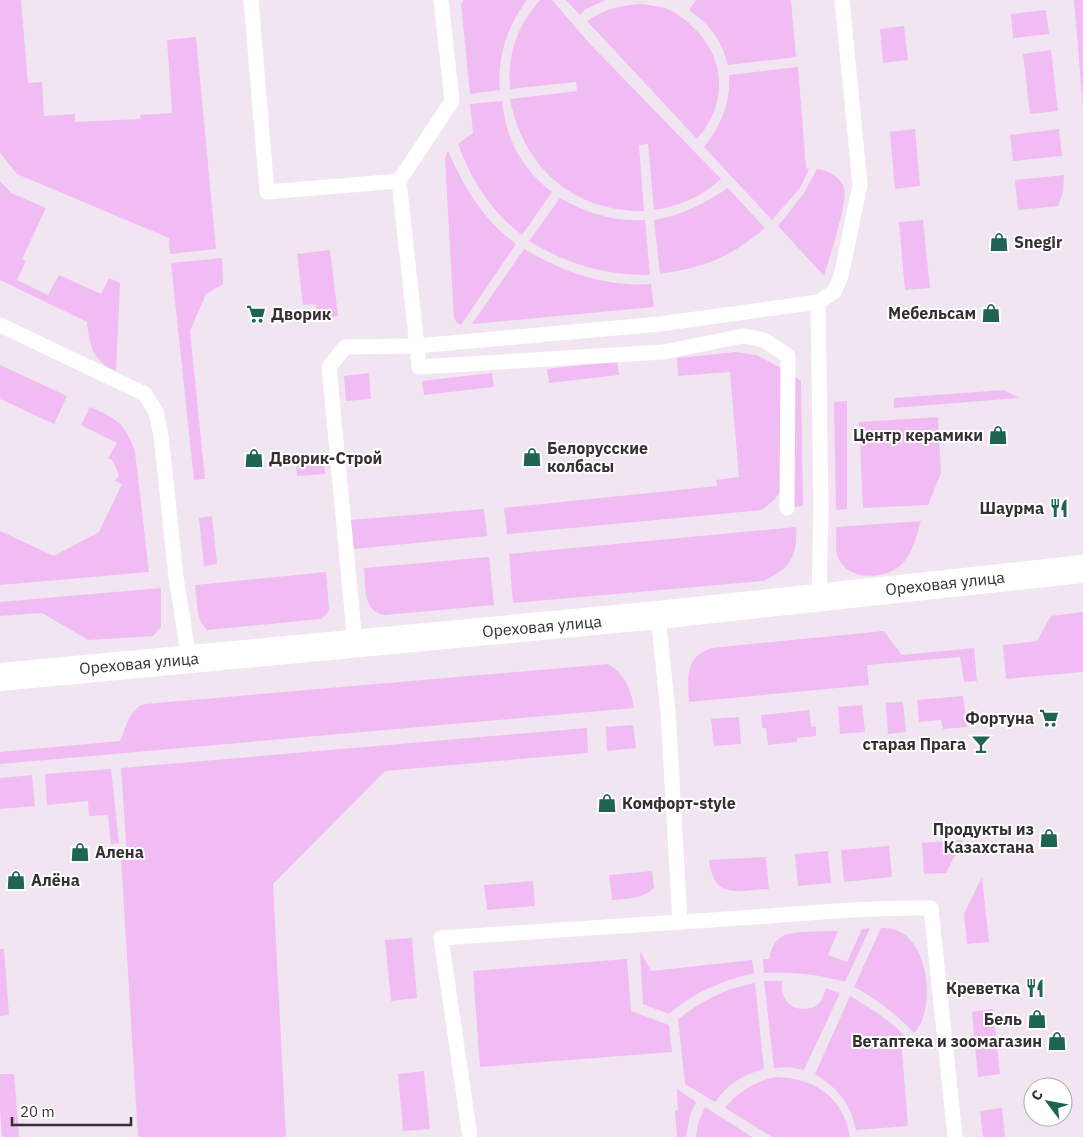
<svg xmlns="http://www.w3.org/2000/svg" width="1083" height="1137" font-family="'IBM Plex Sans',sans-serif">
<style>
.green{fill:#f1bcf3}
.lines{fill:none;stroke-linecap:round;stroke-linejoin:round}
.lane{stroke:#fff;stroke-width:15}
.street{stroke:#fff;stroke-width:28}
.labels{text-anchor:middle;stroke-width:4;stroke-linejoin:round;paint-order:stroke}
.poi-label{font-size:16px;font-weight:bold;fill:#332f33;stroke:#fff;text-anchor:end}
.street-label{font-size:16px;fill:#332f33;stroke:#fff}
</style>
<rect width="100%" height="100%" fill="#f1e5f1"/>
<g class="green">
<polygon points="0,0 21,0 28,83 42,82 44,116 75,114 75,122 141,119 140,115 172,113 167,40 196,37 216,249 170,254 169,238 17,174 0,153"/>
<path d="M 464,0 L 527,0 C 507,26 497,58 500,90 L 470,94 L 461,4 Z"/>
<path d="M 540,0 L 552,0 L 591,45 L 721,179 C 703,196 678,207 654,210 L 648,144 L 639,145 L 644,211 C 573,212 523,167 510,99 L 577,91 L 576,82 L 510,89 C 507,56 517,25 540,0 Z"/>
<polygon points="566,0 606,0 586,9 580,15"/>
<path d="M 696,0 L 791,0 L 796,57 L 728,65 C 721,39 711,26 689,10 Z"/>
<polygon points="1074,0 1083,0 1083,107"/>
<path d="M 642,4 C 649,5 657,6 665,8 C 676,12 686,20 694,28 C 727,60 727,105 697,139 L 587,21 C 605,9 620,5 642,4 Z"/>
<polygon points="1046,10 1049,34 1013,38 1011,14"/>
<polygon points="904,26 908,60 883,63 880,29"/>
<polygon points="1051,50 1058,111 1030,114 1023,54"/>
<path d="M 798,67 L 806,168 L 809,169 L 800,188 L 772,220 L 704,147 C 721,126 731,102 729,75 Z"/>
<path d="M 502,101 C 507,141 520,166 552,192 L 522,235 C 491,212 471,180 458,144 L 473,133 L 470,104 Z"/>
<polygon points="915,129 920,186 895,189 890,132"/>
<polygon points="1059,129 1062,156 1013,161 1010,135"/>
<path d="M 448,151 C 465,189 482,218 516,244 L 461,325 L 457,323 L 454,318 L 445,159 Z"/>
<path d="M 817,169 C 828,170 841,177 844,188 C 848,202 829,259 824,276 L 778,226 L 804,193 Z"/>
<polygon points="1064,175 1063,192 1058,206 1018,210 1015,180"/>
<path d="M 0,181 L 11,193 L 46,208 L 22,259 L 26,261 L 17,280 L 48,295 L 59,275 L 101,294 L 109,278 L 120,283 L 116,371 C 93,362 89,344 87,322 L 0,280 Z"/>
<path d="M 728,188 L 765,228 C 729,258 706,267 660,274 L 654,220 C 681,216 705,203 728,188 Z"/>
<path d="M 560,198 C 586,213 614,222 645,220 L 650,275 C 603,275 570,265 529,241 Z"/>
<polygon points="923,220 930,288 905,290 899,222"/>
<path d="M 524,249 C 563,272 605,287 651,284 L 654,307 L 472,324 Z"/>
<polygon points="330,250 338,316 317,318 316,304 303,305 297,254"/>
<polygon points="222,258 223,284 206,294 190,331 205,479 194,480 171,263"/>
<polygon points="736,352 756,355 783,369 784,487 774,500 762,510 507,534 504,508 717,486 716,480 739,477 730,372 678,376 677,358"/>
<polygon points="617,361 619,375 549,383 547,369"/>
<polygon points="0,365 67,396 54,424 0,399"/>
<polygon points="369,373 371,399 346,401 344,376"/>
<polygon points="492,373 494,387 424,395 422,381"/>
<polygon points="792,375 801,381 803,506 794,507"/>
<polygon points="1004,390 1019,398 894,408 894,398"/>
<polygon points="847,401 847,509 836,510 834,402"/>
<path d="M 90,407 C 116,418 126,424 135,452 L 149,572 L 0,585 L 0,531 L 54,556 L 99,532 L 122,484 L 115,481 L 119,475 L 113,461 L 108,458 L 117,443 L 81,425 Z"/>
<polygon points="938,417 941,473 928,505 863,508 859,422"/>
<polygon points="324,462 325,474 297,476 296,464"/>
<polygon points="484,509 487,536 354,549 350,520"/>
<polygon points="212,516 217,564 204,566 199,518"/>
<path d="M 921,521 C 916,537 913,554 900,566 C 882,581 845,580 837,555 C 835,547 837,536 836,527 Z"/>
<path d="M 796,527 C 798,556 790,569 763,581 L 513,603 L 509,554 Z"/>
<path d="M 489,557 L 494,605 L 385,615 C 362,612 366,586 364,568 Z"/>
<polygon points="326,572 329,609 327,614 321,619 207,630 202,624 198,614 195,585"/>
<polygon points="161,588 161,627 153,636 88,640 42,613 0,616 0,602"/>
<polygon points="1083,612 1083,672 1006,679 1003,645 1037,641 1051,616"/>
<path d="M 884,631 L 902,655 L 974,648 L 977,681 L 964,682 L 960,657 L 867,665 L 869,685 L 689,702 C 688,678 684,657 712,648 Z"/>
<path d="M 608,664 C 625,674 631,689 634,708 L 0,764 L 0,752 L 120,741 C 126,728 129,708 145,704 Z"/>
<polygon points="963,696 967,727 943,729 941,720 919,722 917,700"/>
<polygon points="903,702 906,732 888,734 886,703"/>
<polygon points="862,705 865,732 840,734 838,707"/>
<polygon points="809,710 811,727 816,726 816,736 797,738 797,742 768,745 766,728 762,728 761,715"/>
<polygon points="739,717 741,744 714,746 711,719"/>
<polygon points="633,725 636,748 607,751 606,727"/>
<polygon points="587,728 588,753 385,771 273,884 286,1137 138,1137 121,858 127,856 121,768"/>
<polygon points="111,769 119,843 111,844 108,815 89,816 88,801 47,805 45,774"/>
<polygon points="32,775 35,806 0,809 0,778"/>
<polygon points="963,840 946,873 924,874 922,843"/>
<polygon points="889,846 892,877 844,882 841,850"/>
<polygon points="828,851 831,883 798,886 795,854"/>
<path d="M 766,857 L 769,889 C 737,890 714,901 709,860 Z"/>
<path d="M 652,871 L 654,888 C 642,899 627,899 612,900 L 609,875 Z"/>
<polygon points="982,877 989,942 967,944 964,914"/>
<polygon points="533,881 535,906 487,910 484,885"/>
<path d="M 870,928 L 845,982 C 818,974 793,972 764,973 L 763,959 L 769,959 C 771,950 774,940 783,936 C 792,931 826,931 838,931 L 828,955 L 847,962 L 862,929 Z"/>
<path d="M 881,928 C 885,928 889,928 893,929 C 929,938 937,1009 914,1033 C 896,1014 877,999 854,987 Z"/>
<polygon points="412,938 417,998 391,1001 385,940"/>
<polygon points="0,949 4,949 9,1015 0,1016"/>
<path d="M 640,951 L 651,971 L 752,960 L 754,973 C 722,981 694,992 669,1014 L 643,1004 Z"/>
<polygon points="627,959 631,1011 669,1025 672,1052 480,1067 473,971"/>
<path d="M 764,981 L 782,981 C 782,986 781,992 784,997 C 790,1010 809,1013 819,1003 C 823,999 824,993 826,988 L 840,993 L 804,1070 L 789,1067 L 774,1068 Z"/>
<path d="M 755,983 L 764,1069 C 743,1074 727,1085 715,1102 L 685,1084 L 678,1019 C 704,1000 724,989 755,983 Z"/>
<path d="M 850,996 C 871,1008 889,1020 906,1037 L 901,1039 L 908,1126 L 856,1130 C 850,1102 838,1089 815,1074 Z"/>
<polygon points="993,1009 1000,1074 978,1077 972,1012"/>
<polygon points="424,1071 430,1129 403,1131 398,1074"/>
<polygon points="0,1074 14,1074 19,1137 2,1137 0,1109"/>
<path d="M 776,1077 C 815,1078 843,1097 850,1137 L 772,1137 L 725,1108 C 739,1091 754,1082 776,1077 Z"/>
<polygon points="677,1089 696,1102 690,1115 686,1137 677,1137 675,1110 678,1110"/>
<polygon points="705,1107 752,1137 696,1137 698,1123"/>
<polygon points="1002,1108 1005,1137 983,1137 980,1111"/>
</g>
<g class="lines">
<g class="lane">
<polyline points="251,0 267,192 399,181 417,346 660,324 818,302"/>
<polyline points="399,181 452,101 441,0"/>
<polyline points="0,325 145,394 156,412 161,435 176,577 189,659"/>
<polyline points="819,597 821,509 818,302 834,292 841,276 860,185 842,0"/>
<polyline points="355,643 329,367 345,347 417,346 419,367 663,352 743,336 764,340 788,356 787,508"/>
<path d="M 680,922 C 764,918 847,907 931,908 L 955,1137"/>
<polyline points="470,1137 441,938 680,922 668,712 658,615"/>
</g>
<polyline class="street" points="0,677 658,615 1083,569"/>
</g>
<defs>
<g id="shop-bare" transform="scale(1.5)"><path d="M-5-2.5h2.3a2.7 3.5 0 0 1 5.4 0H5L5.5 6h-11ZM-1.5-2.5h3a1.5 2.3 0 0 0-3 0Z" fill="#1f6354" stroke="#fff" stroke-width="2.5" paint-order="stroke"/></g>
<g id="supermarket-bare" transform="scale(1.5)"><path d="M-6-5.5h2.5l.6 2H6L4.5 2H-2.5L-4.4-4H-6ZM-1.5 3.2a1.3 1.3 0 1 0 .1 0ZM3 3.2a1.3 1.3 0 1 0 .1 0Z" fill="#1f6354" stroke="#fff" stroke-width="2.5" paint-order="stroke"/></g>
<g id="restaurant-bare" transform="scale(1.5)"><path d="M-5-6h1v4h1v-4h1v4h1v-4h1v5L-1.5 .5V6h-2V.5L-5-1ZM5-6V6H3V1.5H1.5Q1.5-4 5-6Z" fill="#1f6354" stroke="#fff" stroke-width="2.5" paint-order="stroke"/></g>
<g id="bar-bare" transform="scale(1.5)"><path d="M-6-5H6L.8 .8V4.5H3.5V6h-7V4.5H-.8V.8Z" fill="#1f6354" stroke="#fff" stroke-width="2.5" paint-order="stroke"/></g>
</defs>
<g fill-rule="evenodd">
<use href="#shop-bare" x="999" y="242"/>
<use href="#shop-bare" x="991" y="313"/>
<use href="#supermarket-bare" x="256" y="314"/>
<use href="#shop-bare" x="998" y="435"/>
<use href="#shop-bare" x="532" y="457"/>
<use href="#shop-bare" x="254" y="458"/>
<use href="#restaurant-bare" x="1059" y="508"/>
<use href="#supermarket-bare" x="1049" y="718"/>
<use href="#bar-bare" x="981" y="744"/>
<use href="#shop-bare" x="607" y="803"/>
<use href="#shop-bare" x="1049" y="838"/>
<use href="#shop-bare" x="80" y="852"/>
<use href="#shop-bare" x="16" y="880"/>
<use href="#restaurant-bare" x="1035" y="988"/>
<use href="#shop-bare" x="1037" y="1019"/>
<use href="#shop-bare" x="1057" y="1041"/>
</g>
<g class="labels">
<g class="poi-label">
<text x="1014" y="248" text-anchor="start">Snegir</text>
<text x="976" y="319">Мебельсам</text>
<text x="271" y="320" text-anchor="start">Дворик</text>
<text x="983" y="441">Центр керамики</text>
<text x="547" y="454" text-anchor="start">Белорусские<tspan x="547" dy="18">колбасы</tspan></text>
<text x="269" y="464" text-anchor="start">Дворик-Строй</text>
<text x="1044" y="514">Шаурма</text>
<text x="1034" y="724">Фортуна</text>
<text x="966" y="750">старая Прага</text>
<text x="622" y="809" text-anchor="start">Комфорт-style</text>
<text x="1034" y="835">Продукты из<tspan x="1034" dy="18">Казахстана</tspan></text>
<text x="95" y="858" text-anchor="start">Алена</text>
<text x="31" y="886" text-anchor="start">Алёна</text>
<text x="1020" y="994">Креветка</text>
<text x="1022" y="1025">Бель</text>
<text x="1042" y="1047">Ветаптека и зоомагазин</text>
</g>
<g class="street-label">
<text transform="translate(945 583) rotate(-6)" y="6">Ореховая улица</text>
<text transform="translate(542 626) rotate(-5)" y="6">Ореховая улица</text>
<text transform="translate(139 663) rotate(-5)" y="6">Ореховая улица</text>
</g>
</g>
<g transform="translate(1048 1102) rotate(302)"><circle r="24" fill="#ffffff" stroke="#adacad"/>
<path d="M0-4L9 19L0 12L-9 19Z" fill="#1f6354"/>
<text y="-8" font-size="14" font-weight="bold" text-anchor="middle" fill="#332f33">С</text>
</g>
<path d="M12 1117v8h119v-8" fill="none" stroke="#332f33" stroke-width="2.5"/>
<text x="20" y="1117" font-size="15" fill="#332f33" stroke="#ffffff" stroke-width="4" paint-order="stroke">20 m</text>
</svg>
